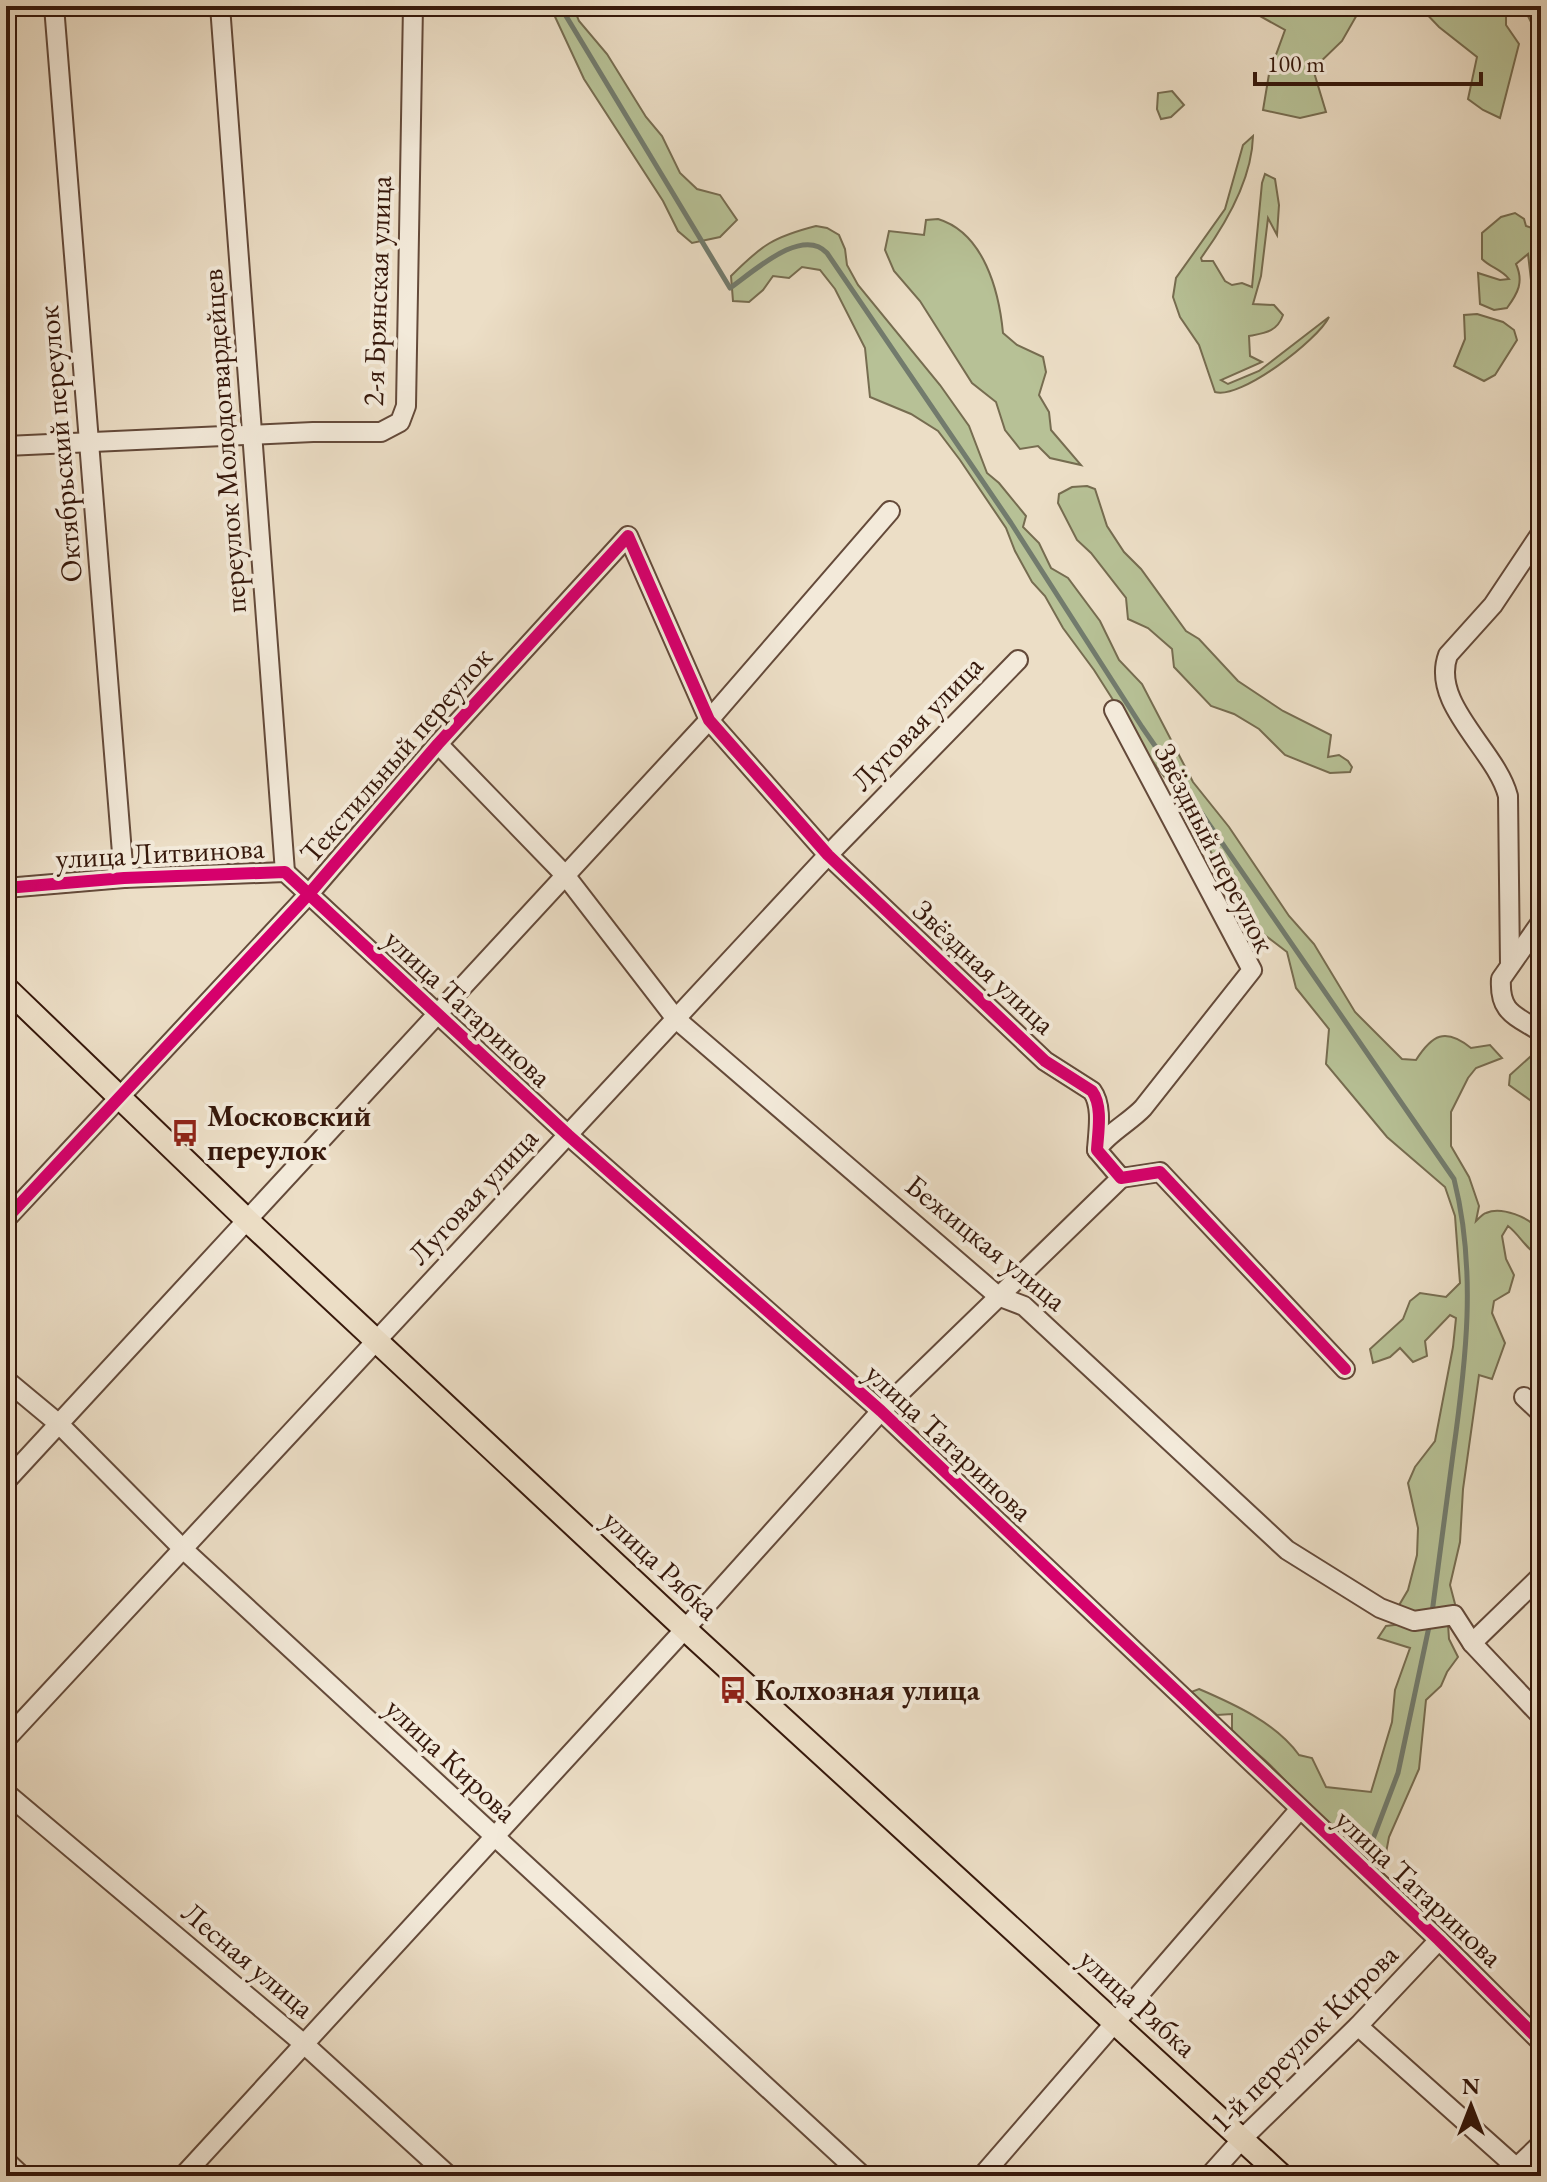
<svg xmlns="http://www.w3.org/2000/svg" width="1547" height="2182" font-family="'EB Garamond',serif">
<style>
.green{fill:#b7c196;stroke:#766c50;stroke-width:2}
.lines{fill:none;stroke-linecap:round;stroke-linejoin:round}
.stream{stroke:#727b6d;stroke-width:5}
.minor-casing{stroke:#644a3a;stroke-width:22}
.major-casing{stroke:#36180b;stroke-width:26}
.minor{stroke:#f3eada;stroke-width:18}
.major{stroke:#ecdec6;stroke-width:22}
.cycleway-casing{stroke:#f3eada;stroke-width:17}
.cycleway{stroke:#d6006c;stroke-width:12}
.labels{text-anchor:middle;stroke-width:8;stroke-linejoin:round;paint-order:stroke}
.street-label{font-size:30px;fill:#36180b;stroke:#f3eada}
.poi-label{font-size:30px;font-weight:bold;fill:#36180b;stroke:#f3eada;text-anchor:start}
</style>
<rect width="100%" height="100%" fill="#ecdec6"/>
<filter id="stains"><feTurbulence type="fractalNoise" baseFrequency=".0025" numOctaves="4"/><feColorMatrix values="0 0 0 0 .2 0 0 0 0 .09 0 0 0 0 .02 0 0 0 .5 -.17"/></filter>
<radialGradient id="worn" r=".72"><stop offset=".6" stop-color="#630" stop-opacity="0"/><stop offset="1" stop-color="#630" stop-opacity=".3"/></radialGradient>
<g class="green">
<polygon points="550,6 573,6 579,21 607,54 646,117 662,136 680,173 697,189 720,195 737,220 720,237 692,243 678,231 663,201 584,79"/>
<polygon points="1242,6 1362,6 1342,41 1313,69 1326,112 1300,118 1263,110 1269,74 1285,30"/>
<polygon points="1419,6 1506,6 1506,25 1519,44 1500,118 1483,110 1468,99 1477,57 1439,27"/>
<polygon points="1528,6 1541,6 1541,30 1537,34 1528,16"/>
<polygon points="1172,91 1184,105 1171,117 1161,119 1157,109 1158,93"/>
<path d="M 1253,136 C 1252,179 1225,225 1201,258 L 1202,261 L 1213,261 L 1225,281 L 1232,285 L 1242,283 L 1252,287 L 1262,183 L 1265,174 L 1275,179 L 1279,205 L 1277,235 L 1268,218 L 1261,276 L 1253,304 L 1274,305 L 1283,315 C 1277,332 1265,333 1249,336 L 1250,356 L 1262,362 L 1221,380 L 1228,384 L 1259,371 L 1329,317 C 1318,340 1240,400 1215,392 L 1199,345 L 1180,317 L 1173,297 L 1176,278 L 1225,209 L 1243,145 Z"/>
<path d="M 1515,213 L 1524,219 L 1526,226 L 1541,231 L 1541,252 L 1537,270 L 1541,273 L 1541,281 L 1531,280 L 1528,254 L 1516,264 C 1524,282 1518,293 1507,308 L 1494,310 L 1480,304 L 1478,273 L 1500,280 L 1509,279 C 1501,269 1491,268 1482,259 L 1482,233 L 1501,217 Z"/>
<path d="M 938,219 C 984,233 999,291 1003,333 L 1017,345 L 1043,357 L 1046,372 L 1039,395 L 1049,412 L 1051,430 L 1081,465 L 1050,458 L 1038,446 L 1020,449 L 1005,430 L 996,402 L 972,383 L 920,301 L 894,271 L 885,250 L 889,231 L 924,235 L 926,220 Z"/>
<path d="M 816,226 L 827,228 L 839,235 L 845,249 L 847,265 L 858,285 L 940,385 L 969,426 L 987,473 L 999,483 L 1026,516 L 1023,527 L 1039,543 L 1051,568 L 1068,578 L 1100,621 L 1119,660 L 1142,684 L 1193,782 L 1229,827 L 1289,916 L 1314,944 L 1355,1012 L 1402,1059 L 1416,1060 C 1432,1035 1445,1027 1471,1048 L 1490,1045 L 1502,1058 L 1476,1068 L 1468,1078 L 1451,1112 L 1451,1146 L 1469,1177 L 1479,1206 L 1476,1221 C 1477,1220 1484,1213 1486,1213 C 1501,1206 1530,1217 1539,1231 C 1543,1238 1541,1249 1541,1257 C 1527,1251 1520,1235 1508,1226 L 1502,1236 L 1506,1259 L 1514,1275 L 1509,1292 L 1494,1301 L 1492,1313 L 1505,1343 L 1492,1379 L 1479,1375 L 1463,1489 L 1460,1542 L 1450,1585 L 1455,1604 L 1448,1624 L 1449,1639 L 1458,1657 L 1447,1672 L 1441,1686 L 1426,1700 L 1419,1769 L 1389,1837 L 1385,1858 L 1375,1866 C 1335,1840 1306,1801 1273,1768 C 1260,1754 1244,1745 1232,1730 L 1232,1714 L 1217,1715 L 1191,1692 L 1199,1689 C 1234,1704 1276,1723 1299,1755 L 1312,1758 L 1326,1787 L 1371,1792 L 1392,1722 L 1395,1690 L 1410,1648 L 1378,1638 L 1386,1626 L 1403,1624 L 1398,1607 L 1408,1590 L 1417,1555 L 1418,1528 L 1408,1483 L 1415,1467 L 1435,1441 L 1453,1347 L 1456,1318 L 1450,1315 L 1425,1341 L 1427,1356 L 1413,1362 L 1400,1348 L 1390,1357 L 1373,1363 L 1370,1349 L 1403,1319 L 1410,1301 L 1420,1293 L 1446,1297 L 1460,1283 L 1455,1216 L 1445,1187 L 1387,1137 L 1326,1064 L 1329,1029 L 1296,988 L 1287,952 L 1262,933 L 1244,900 L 1223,874 L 1184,803 L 1150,758 L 1094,670 L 1063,628 L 1045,596 L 1032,582 L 1015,551 L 1006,528 L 960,460 L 938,431 L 911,414 L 870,397 L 865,348 L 835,289 L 820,270 L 802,267 L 789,278 L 773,276 L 763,290 L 749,302 L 733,301 L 731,276 C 762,245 773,237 816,226 Z"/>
<polygon points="1477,314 1503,322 1514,330 1517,340 1495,375 1484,381 1454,366 1465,339 1464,315"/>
<polygon points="1087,486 1095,489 1107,526 1124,552 1141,569 1186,631 1199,639 1238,681 1283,711 1331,735 1328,757 1339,755 1348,761 1352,767 1350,772 1330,773 1285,755 1259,729 1234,714 1211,706 1174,667 1172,649 1148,628 1128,619 1126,598 1091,553 1077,540 1058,503 1059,494 1072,487"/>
<polygon points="1541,1038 1541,1108 1509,1085 1510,1075 1531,1056"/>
</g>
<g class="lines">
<g class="stream">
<path d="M 560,6 L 730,288 C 753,272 802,226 827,253 L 1011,523 L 1142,727 L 1454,1179 C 1477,1270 1466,1362 1453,1454 C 1446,1507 1439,1560 1432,1613"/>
<polyline points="1368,1852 1398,1773 1430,1622"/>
</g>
<g class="minor-casing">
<g id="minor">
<polyline points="54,6 124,878"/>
<polyline points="220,6 285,872"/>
<polyline points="6,446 313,432 381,432 400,422 406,406 413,6"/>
<polyline points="438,744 565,875 676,1019 998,1296 1024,1306 1287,1550 1380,1608 1414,1621 1454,1615 1472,1643 1541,1716"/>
<polyline points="6,888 124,878 285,872 568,1135 881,1411 1439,1940 1541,2042"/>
<path d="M 1541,922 L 1501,979 C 1499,1013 1515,1015 1541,1032"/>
<path d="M 1510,965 L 1508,796 C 1496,750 1430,704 1448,655 L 1493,605 L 1541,533"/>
<path d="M 1097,1150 C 1105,1135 1130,1122 1143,1108 L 1252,970 L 1114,710"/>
<path d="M 6,1219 L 308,895 L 438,744 L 628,536 L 709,720 L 828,855 L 1045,1061 L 1092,1091 C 1103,1106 1098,1132 1097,1150 L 1121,1178 L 1160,1172 L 1345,1369"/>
<polyline points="6,1380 59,1424 183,1549 863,2176"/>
<polyline points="1524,1397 1541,1413"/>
<polyline points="6,1481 709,720 890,511"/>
<polyline points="1472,1643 1541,1576"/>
<polyline points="6,1739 828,855 1018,660"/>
<polyline points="6,1793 304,2044 449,2176"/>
<polyline points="1358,2026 1526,2176"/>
<polyline points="6,2161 22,2176"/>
<polyline points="1517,2167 1541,2144"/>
<polyline points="183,2176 685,1629 881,1411 1121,1178"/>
<polyline points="982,2176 1299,1810"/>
<polyline points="1209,2176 1243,2138 1358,2026 1439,1940"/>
</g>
</g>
<g class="major-casing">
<polyline id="major" points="6,988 247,1220 685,1629 1282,2176"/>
</g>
<use href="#minor" class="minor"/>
<use href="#major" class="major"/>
<g class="cycleway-casing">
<g id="cycleway">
<polyline points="6,888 124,878 285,872 568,1135 881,1411 1439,1940 1541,2042"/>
<path d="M 6,1219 L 308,895 L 438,744 L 628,536 L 709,720 L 828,855 L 1045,1061 L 1092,1091 C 1103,1106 1098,1132 1097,1150 L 1121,1178 L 1160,1172 L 1345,1369"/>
</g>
</g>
<use href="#cycleway" class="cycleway"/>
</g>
<defs>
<g id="bus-bare" transform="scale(2.16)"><path d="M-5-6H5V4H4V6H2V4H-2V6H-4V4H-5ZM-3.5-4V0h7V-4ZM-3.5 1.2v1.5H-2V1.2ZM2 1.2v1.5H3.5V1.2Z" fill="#8f2418" stroke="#f3eada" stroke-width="2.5" paint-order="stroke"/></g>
</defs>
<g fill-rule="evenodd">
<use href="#bus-bare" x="185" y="1133"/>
<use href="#bus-bare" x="733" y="1690"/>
</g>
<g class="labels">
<g class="street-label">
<text transform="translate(377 291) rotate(-88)" y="10">2-я Брянская улица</text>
<text transform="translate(224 441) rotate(-94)" y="10">переулок Молодогвардейцев</text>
<text transform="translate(60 444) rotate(-95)" y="10">Октябрьский переулок</text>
<text transform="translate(917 723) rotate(-46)" y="10">Луговая улица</text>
<text transform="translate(396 755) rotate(-49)" y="10">Текстильный переулок</text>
<text transform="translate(1215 848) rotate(63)" y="10">Звёздный переулок</text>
<text transform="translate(160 853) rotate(-3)" y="10">улица Литвинова</text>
<text transform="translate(984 967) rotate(43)" y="10">Звёздная улица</text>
<text transform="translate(468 1008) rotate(43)" y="10">улица Татаринова</text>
<text transform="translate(473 1196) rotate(-47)" y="10">Луговая улица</text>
<text transform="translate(986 1243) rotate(39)" y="10">Бежицкая улица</text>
<text transform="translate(949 1442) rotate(43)" y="10">улица Татаринова</text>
<text transform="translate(661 1565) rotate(43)" y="10">улица Рябка</text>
<text transform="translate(451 1760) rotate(43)" y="10">улица Кирова</text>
<text transform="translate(1419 1888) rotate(43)" y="10">улица Татаринова</text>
<text transform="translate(248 1960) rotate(40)" y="10">Лесная улица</text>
<text transform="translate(1138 2003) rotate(42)" y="10">улица Рябка</text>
<text transform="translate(1304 2038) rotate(-45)" y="10">1-й переулок Кирова</text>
</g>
<g class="poi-label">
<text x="207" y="1126">Московский<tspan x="207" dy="34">переулок</tspan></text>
<text x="755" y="1700">Колхозная улица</text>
</g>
</g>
<rect width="1547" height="2182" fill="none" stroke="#ecdec6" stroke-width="32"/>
<rect x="8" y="8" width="1531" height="2166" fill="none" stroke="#36180b" stroke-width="4"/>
<rect x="16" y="16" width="1515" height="2150" fill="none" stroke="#36180b" stroke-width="2"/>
<g transform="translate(1471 2106)" stroke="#f3eada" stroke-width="6" paint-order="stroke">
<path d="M0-6L14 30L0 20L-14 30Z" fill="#36180b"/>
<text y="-12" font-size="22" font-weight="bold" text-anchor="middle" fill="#36180b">N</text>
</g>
<path d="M1255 72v12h226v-12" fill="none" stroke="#36180b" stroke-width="4"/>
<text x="1267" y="72" font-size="24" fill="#36180b" stroke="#f3eada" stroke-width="6" paint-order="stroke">100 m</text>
<rect width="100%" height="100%" filter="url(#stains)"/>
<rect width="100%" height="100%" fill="url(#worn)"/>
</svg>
